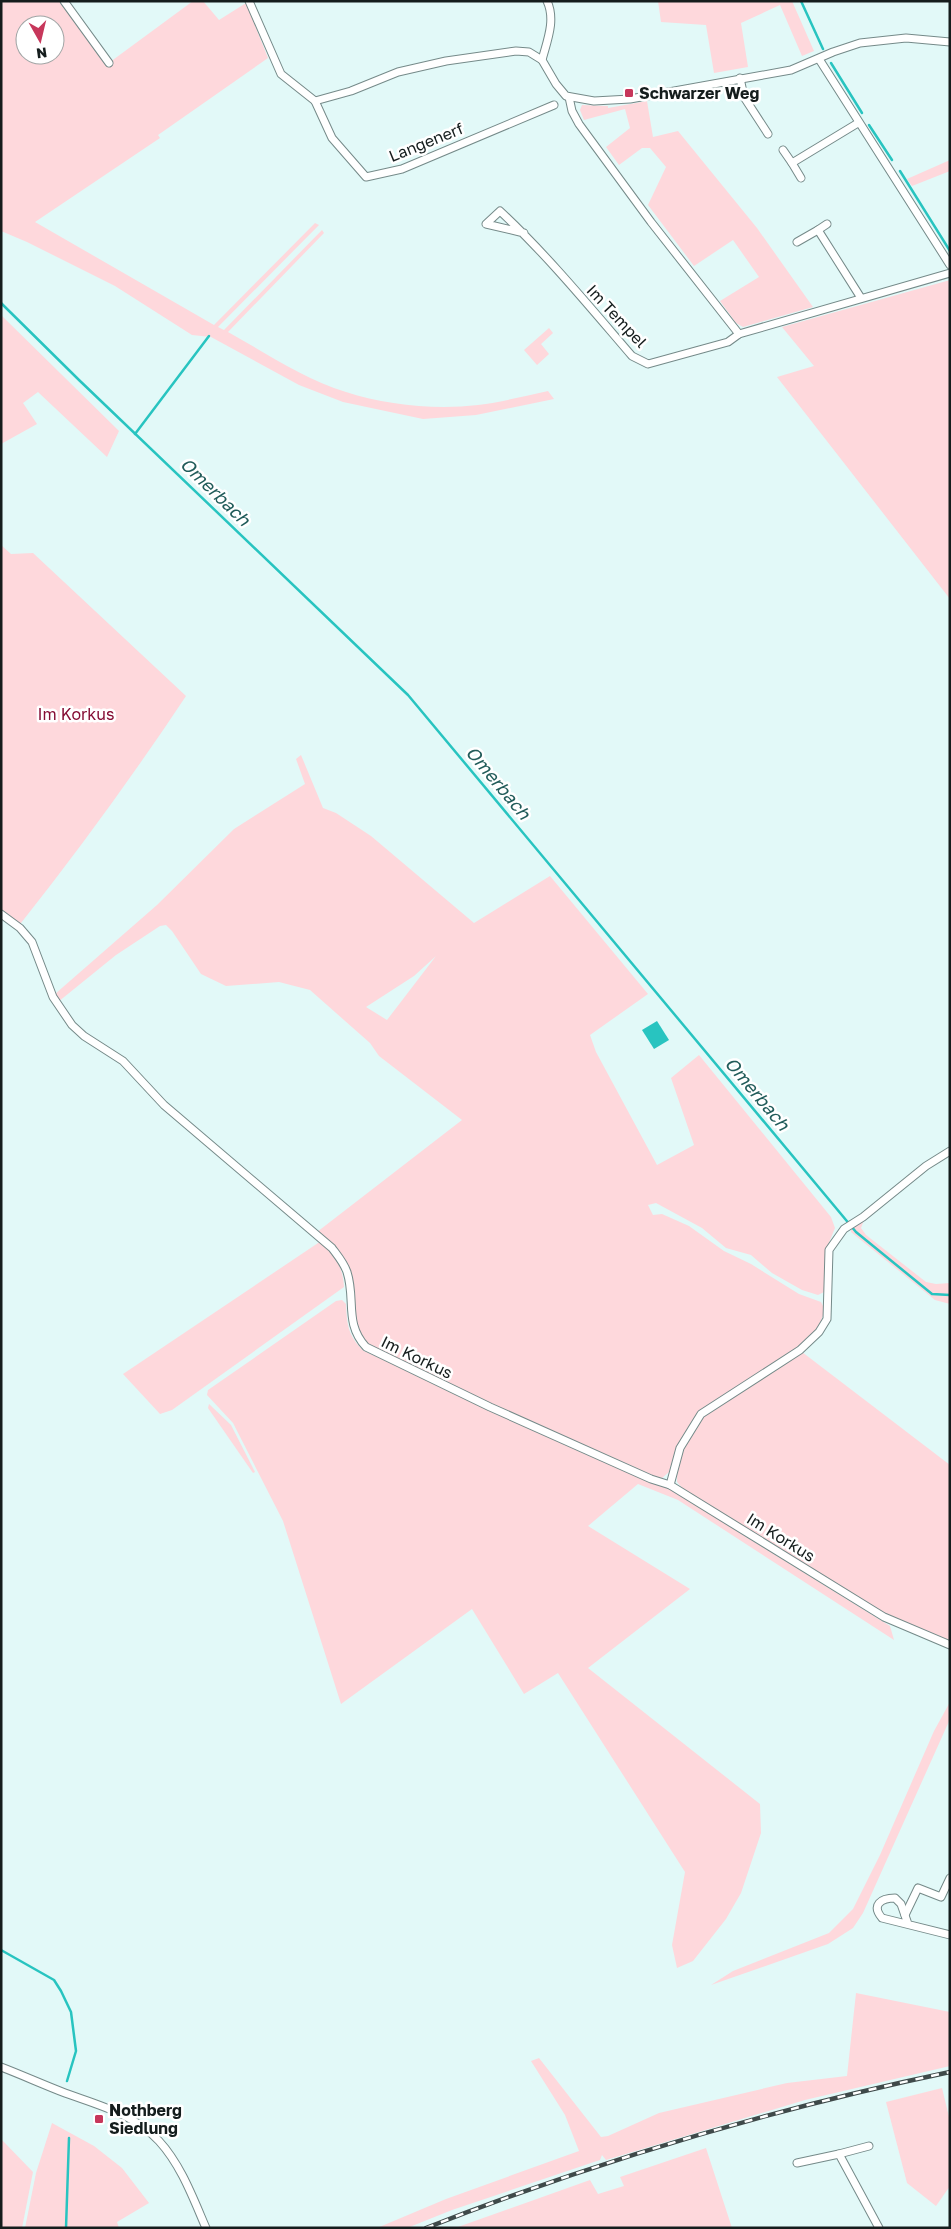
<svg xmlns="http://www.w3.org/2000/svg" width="951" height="2229" font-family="'Golos Text',sans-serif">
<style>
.green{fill:#fed8dc;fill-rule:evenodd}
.water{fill:#28c4c0}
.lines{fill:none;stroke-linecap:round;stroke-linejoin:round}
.stream{stroke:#28c4c0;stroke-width:2.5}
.minor-casing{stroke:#758a89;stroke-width:9}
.minor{stroke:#fff;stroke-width:7}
.rail-casing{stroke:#3f4a4a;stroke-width:4.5}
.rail{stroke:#fff;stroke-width:2.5;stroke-dasharray:8;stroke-linecap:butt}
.poi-dot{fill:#c7375b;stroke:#fff;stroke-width:2}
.labels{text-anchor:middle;stroke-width:5;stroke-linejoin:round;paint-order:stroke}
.poi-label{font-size:16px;font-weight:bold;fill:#151d1d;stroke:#fff;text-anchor:start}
.street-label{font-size:16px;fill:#151d1d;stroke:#fff}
.park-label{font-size:16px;fill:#850d34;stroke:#fff}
.water-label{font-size:18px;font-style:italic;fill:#215c5a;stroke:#fff}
</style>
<rect width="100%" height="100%" fill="#e2f9f8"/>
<g class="green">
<path d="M 1,1 L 60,1 L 106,65 L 193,1 L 203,1 L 219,20 L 246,3 L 268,58 L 158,135 L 160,138 L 35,222 L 214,325 L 315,223 L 319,225 L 218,327 L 224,330 L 322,230 L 324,233 L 228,332 C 266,353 304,379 346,392 C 386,405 435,410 478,405 C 501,402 525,396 548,391 L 554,399 L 476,415 L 423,419 L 343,402 L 299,385 L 211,337 L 192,335 L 115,286 L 27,242 L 1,231 ZM 25,25 L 55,25 L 55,55 L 25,55 Z"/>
<polygon points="658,1 792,1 814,51 802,56 780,5 741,23 748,67 714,73 706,25 661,22"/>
<polygon points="647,101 653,137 678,131 757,228 813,307 743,327 736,323 720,301 759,277 733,240 694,266 648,205 666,167 650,148 642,148 619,165 606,147 630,128 625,109 584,120 580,110 582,105 608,106 608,108"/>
<polygon points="950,160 950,171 912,186 907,179"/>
<polygon points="950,280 950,599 777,377 814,366 782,327"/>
<polygon points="1,315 119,431 107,457 38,392 23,403 37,424 1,444"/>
<polygon points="549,328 553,333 541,344 549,354 537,365 524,350"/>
<path d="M 1,545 L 11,554 L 33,553 L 186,696 C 134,774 79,850 21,923 L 16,923 L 1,912 Z"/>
<path d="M 301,755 L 323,808 L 336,813 L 371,836 L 474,923 L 550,876 L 648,994 L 590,1035 L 596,1052 L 657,1165 L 694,1145 L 671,1078 L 699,1055 L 831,1217 L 835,1228 L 826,1250 L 824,1292 L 818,1295 L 802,1290 L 772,1273 L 751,1255 L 726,1248 L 702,1228 L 656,1203 L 648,1205 L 653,1215 L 662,1214 L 689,1226 L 724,1251 L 751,1264 L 799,1294 L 821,1302 L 825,1310 L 817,1331 L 798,1347 L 697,1413 L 676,1448 L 669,1472 L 661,1479 L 491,1404 L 382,1352 L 368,1344 L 360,1336 L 356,1327 L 349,1272 L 317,1232 L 462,1120 L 379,1056 L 370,1043 L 310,990 L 279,982 L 226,986 L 201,974 L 172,931 L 166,925 L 160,926 L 116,955 L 58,1002 L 55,994 L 157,905 L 234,829 L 305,784 L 296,759 ZM 436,956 L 387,1020 L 366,1007 L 414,976 Z"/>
<polygon points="864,1220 861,1228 866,1235 926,1282 936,1284 950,1283 950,1304 935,1300 851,1232 851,1228"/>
<path d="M 321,1241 C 335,1255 343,1267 344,1287 L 172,1410 L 160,1414 L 123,1374 Z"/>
<path d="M 342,1300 L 346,1304 C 347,1325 348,1336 364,1351 L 669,1489 L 890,1626 L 894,1640 L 678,1500 L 638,1484 L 588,1526 L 690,1589 L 588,1668 L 760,1804 L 761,1833 L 741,1893 L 726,1919 L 693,1961 L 677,1968 L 672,1945 L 685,1872 L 558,1673 L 524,1694 L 472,1609 L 341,1704 L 283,1521 L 233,1423 L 207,1395 L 208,1390 L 336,1301 Z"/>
<path d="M 802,1352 L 950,1465 L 950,1642 L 876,1611 L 684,1490 L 677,1482 C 677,1453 690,1428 711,1409 Z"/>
<polygon points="209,1404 231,1425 255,1472 253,1473 208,1408"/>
<polygon points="950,1702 950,1719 863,1913 853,1928 828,1944 711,1985 733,1971 829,1933 853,1909 880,1855 934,1731"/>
<polygon points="856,1993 950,2012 950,2066 805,2100 606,2160 602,2155 600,2160 452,2210 407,2228 377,2228 446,2199 579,2151 565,2115 531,2061 539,2058 601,2137 608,2136 659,2113 787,2083 847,2076"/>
<polygon points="942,2088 950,2121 950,2186 936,2206 907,2183 886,2102"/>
<polygon points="52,2123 94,2146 122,2168 149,2203 117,2222 119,2228 25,2228 36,2173"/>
<polygon points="1,2139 33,2172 22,2228 1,2228"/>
<polygon points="706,2148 732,2228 455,2228 590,2180 598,2194 624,2186 620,2177"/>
</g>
<polygon class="water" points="657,1021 669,1040 654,1049 642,1030"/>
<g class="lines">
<g class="stream">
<polyline points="801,1 823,49"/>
<polyline points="831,63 862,113"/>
<polyline points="869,125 892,160"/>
<polyline points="900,171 950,251"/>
<polyline points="1,303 79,380 408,695 856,1232 932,1294 950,1295"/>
<polyline points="135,434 209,336"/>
<polyline points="1,1950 54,1980 61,1991 71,2012 76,2051 67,2081"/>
<polyline points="66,2228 69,2138"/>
</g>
<g class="minor-casing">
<g id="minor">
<polyline points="64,1 109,63"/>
<polyline points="249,1 281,74 315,101 332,138 366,177 402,169 554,105"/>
<path d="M 547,1 C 556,20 547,41 542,60 L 556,84 L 566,96 L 594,101 L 630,99 L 791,70 L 833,52 L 860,43 L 906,38 L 950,42"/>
<polyline points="819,59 950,265"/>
<polyline points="740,78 744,97 768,134"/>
<polyline points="569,97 572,111 579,124 651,222 739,334"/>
<polyline points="315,101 351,91 398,72 446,61 516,51 529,52 542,60"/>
<polyline points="783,150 792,163 858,123"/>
<polyline points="792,163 801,178"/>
<polyline points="818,230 827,224"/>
<path d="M 524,233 L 486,224 L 500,211 C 548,256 589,306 632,356 L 648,364 L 728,342 L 739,334 L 950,273"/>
<polyline points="797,242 818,230 861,298"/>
<path d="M 1,914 L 20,928 L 32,942 L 53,997 L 72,1025 L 84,1036 L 123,1061 L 164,1105 L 332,1248 C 338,1256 344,1263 347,1272 C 356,1300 344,1323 366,1347 L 490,1407 L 651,1479 L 670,1485 L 884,1617 L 950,1645"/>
<polyline points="670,1485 680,1448 701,1414 800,1350 819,1332 827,1319 829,1250 844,1229 863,1217 926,1166 950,1151"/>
<polyline points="905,1915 918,1888 941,1897 950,1878"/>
<path d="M 908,1924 L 901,1904 L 895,1898 C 881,1898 871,1905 882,1918 L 950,1935"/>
<path d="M 1,2067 C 22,2075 44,2085 65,2093 C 98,2105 134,2114 159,2141 C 181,2165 193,2198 206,2228"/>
<polyline points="839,2154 869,2146"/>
<polyline points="797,2163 839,2154 879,2228"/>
</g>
</g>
<use href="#minor" class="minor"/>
<g class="rail-casing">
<path id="rail" d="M 426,2228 C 595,2162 772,2109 950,2072"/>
</g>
<use href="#rail" class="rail"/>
</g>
<g class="poi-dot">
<rect x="624" y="88" width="10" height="10" rx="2.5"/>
<rect x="94" y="2114" width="10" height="10" rx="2.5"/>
</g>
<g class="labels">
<g class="poi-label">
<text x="639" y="99">Schwarzer Weg</text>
<text x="109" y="2116">Nothberg<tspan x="109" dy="18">Siedlung</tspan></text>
</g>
<g class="street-label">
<text transform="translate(426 142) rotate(-22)" y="6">Langenerf</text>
<text transform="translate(617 316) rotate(47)" y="6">Im Tempel</text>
<text transform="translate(417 1357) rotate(26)" y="6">Im Korkus</text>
<text transform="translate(781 1537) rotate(32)" y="6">Im Korkus</text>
</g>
<g class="park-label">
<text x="76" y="720">Im Korkus</text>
</g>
<g class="water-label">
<text transform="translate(215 492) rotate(44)" y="6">Omerbach</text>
<text transform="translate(498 783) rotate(50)" y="6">Omerbach</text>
<text transform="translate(757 1094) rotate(50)" y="6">Omerbach</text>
</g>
</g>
<rect width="951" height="2229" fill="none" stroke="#151d1d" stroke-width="5"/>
<g transform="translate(40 40) rotate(172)"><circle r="24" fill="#ffffff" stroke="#a1a5a5"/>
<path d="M0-4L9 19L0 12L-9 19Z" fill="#c7375b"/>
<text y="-8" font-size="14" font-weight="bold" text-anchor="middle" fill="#151d1d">N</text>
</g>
</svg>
